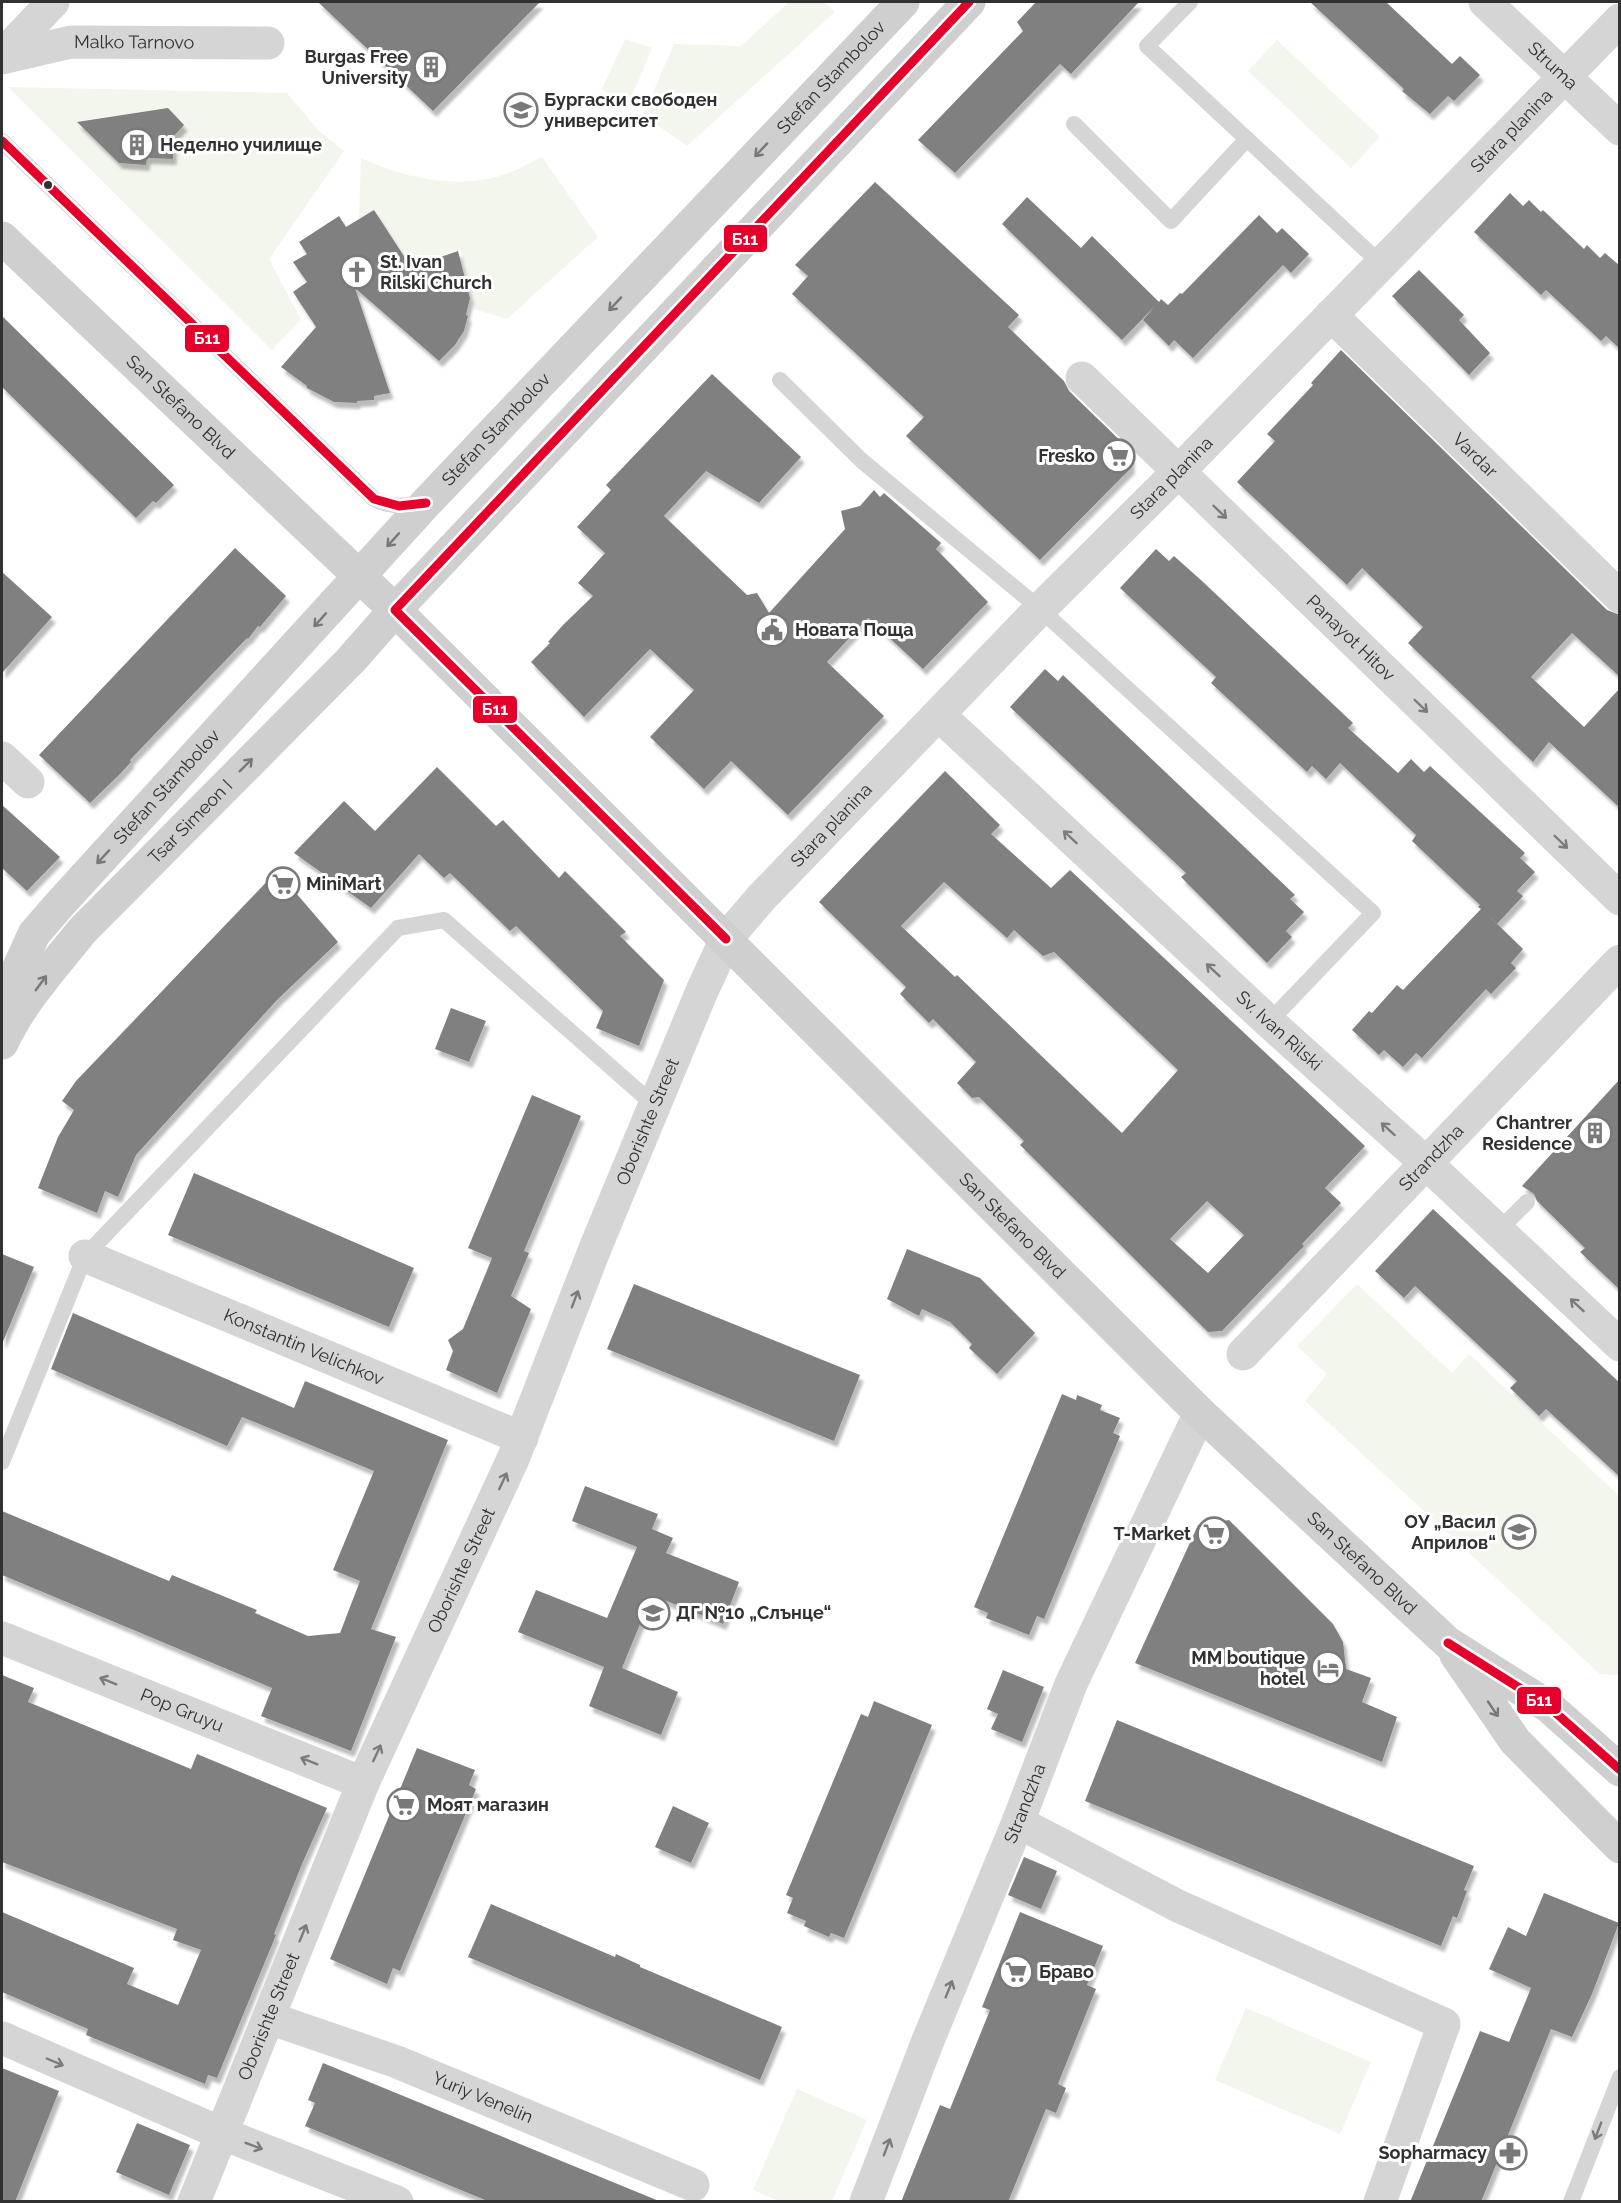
<svg xmlns="http://www.w3.org/2000/svg" width="1621" height="2203" font-family="Raleway,sans-serif">
<style>
.green{fill:#f3f6ed}
.building{fill:#808080;fill-rule:evenodd;filter:url(#shadow)}
.lines{fill:none;stroke-linecap:round;stroke-linejoin:round}
.lane{stroke:#d5d5d5;stroke-width:16}
.street{stroke:#d5d5d5;stroke-width:33}
.secondary{stroke:#cfcfcf;stroke-width:33}
.bus-1-casing{stroke:#fff;stroke-width:14}
.bus-1{stroke:#e4002b;stroke-width:9}
.oneway{stroke:#787878}
.oneway2{stroke:#7b7b7b}
.bus-dot{fill:#313131;stroke:#fff;stroke-width:2}
.labels{text-anchor:middle;stroke-width:6;stroke-linejoin:round;paint-order:stroke}
.street-label{font-size:18px;fill:#313131;stroke:#fff}
.poi-label{font-size:18px;font-weight:bold;fill:#313131;stroke:#fff;text-anchor:start}
.line-badge{stroke:#fff;stroke-width:2}
.badge-label{font-size:16px;text-anchor:middle;font-weight:bold;fill:#fff}
</style>
<defs>
<filter id="shadow"><feDropShadow dx="3.5" dy="6" stdDeviation="1.5" flood-color="#0004"/></filter>
</defs>
<rect width="100%" height="100%" fill="#fff"/>
<g class="green">
<polygon points="789,2 824,2 835,12 687,146 643,115 674,44 741,46"/>
<polygon points="625,39 652,48 627,107 602,89"/>
<polygon points="1277,40 1380,137 1351,168 1248,71"/>
<polygon points="8,87 287,93 318,130 344,151 269,259 301,320 272,350"/>
<path d="M 542,157 L 598,237 L 507,319 L 474,309 L 460,249 L 434,258 L 422,285 L 388,231 L 359,219 L 361,158 C 404,178 457,190 503,175 C 516,171 529,163 542,157 Z"/>
<polygon points="1357,1284 1452,1373 1469,1354 1619,1496 1619,1675 1600,1674 1305,1401 1327,1374 1297,1346"/>
<polygon points="1246,2008 1371,2062 1340,2134 1215,2080"/>
<polygon points="797,2089 867,2120 832,2201 779,2201 753,2190"/>
</g>
<g class="building">
<polygon points="318,2 540,2 433,111"/>
<polygon points="1036,2 1139,2 1071,74 1060,64 955,173 918,140 1023,31 1017,22"/>
<polygon points="1310,2 1386,2 1452,64 1460,56 1480,75 1454,101 1448,96 1430,114 1402,91 1404,89"/>
<polygon points="168,108 184,125 174,136 173,159 147,158 146,165 119,163 77,122"/>
<polygon points="875,182 1019,315 1008,327 1064,381 1069,391 1131,451 1131,468 1040,560 906,436 924,417 792,294 808,276 795,265"/>
<polygon points="1510,193 1523,206 1529,200 1541,212 1543,210 1584,249 1587,245 1600,258 1605,253 1620,266 1620,349 1606,336 1601,341 1546,290 1541,295 1474,232"/>
<polygon points="1027,197 1081,248 1092,236 1159,302 1161,299 1168,305 1180,293 1182,294 1259,215 1277,233 1282,228 1309,254 1291,273 1283,265 1193,358 1174,340 1169,346 1143,320 1155,306 1122,340 1002,224"/>
<polygon points="374,210 411,267 458,251 470,298 466,315 468,316 464,331 455,345 439,361 355,288 390,393 374,396 374,400 357,401 357,403 334,402 307,388 307,386 281,367 316,327 293,292 307,282 293,262 307,254 299,242 339,216 346,227"/>
<polygon points="1419,270 1464,315 1459,320 1490,353 1469,375 1392,296"/>
<polygon points="2,316 174,485 156,503 153,501 136,518 2,387"/>
<polygon points="1341,350 1607,610 1620,615 1620,677 1572,633 1531,677 1584,727 1620,688 1620,808 1549,742 1533,762 1408,643 1423,627 1362,568 1347,585 1237,482 1275,441 1267,434 1313,385 1311,383"/>
<polygon points="712,374 801,457 759,503 706,471 664,516 747,595 757,593 769,613 845,529 841,511 860,506 874,490 880,497 884,493 941,543 936,549 988,602 923,669 868,618 827,662 884,716 788,815 731,761 704,789 650,737 694,690 650,649 584,717 531,662 550,643 548,642 563,625 593,596 578,583 605,553 577,527 611,490 606,485"/>
<polygon points="235,548 286,596 260,627 258,626 248,639 247,638 130,760 131,762 120,774 90,803 39,755"/>
<polygon points="1156,549 1169,561 1174,556 1202,581 1353,723 1348,728 1398,773 1411,759 1424,772 1430,766 1525,853 1520,858 1535,872 1517,891 1523,896 1497,924 1488,915 1523,949 1511,963 1516,968 1491,994 1486,989 1422,1058 1416,1053 1403,1067 1384,1050 1379,1055 1352,1030 1369,1011 1372,1013 1397,985 1403,990 1481,909 1478,907 1480,905 1412,841 1416,835 1340,763 1326,779 1312,766 1307,772 1211,683 1216,677 1120,588"/>
<polygon points="2,572 52,617 2,673"/>
<polygon points="1045,669 1058,681 1063,675 1295,895 1290,899 1304,912 1286,931 1292,937 1267,963 1181,877 1186,873 1010,707"/>
<polygon points="437,767 496,826 503,820 559,878 565,871 626,932 620,936 664,980 639,1046 596,1028 603,1011 516,926 510,931 450,873 444,878 419,854 371,908 294,853 344,801 375,831"/>
<path d="M 945,771 L 1000,825 L 991,834 L 1051,888 L 1070,870 L 1365,1146 L 1325,1188 L 1341,1203 L 1302,1244 L 1304,1246 L 1222,1331 L 1208,1332 L 1020,1145 L 1024,1141 L 979,1097 L 972,1098 L 957,1083 L 976,1062 L 933,1019 L 929,1023 L 900,994 L 906,987 L 819,902 ZM 944,882 L 1007,938 L 1014,930 L 1043,956 L 1054,952 L 1178,1070 L 1122,1133 L 957,975 L 955,977 L 901,926 ZM 1207,1201 L 1244,1235 L 1208,1273 L 1170,1239 Z"/>
<polygon points="2,805 60,857 27,891 2,868"/>
<polygon points="277,871 338,942 277,1000 136,1155 118,1197 105,1191 97,1213 38,1188 58,1137 74,1110 62,1101 76,1081"/>
<polygon points="451,1008 486,1021 469,1062 435,1049"/>
<polygon points="1620,1079 1620,1290 1580,1252 1585,1248 1537,1201 1534,1194 1522,1186"/>
<polygon points="532,1095 581,1116 524,1251 529,1253 511,1296 531,1309 497,1393 446,1370 453,1351 448,1340 463,1329 492,1258 468,1248"/>
<polygon points="194,1173 414,1268 389,1327 168,1235"/>
<polygon points="1433,1209 1620,1383 1620,1477 1546,1409 1539,1416 1510,1388 1517,1381 1415,1286 1404,1298 1375,1271"/>
<polygon points="907,1249 980,1278 1035,1333 997,1374 969,1348 972,1344 950,1322 922,1309 919,1316 887,1299"/>
<polygon points="2,1254 34,1267 2,1344"/>
<polygon points="634,1284 860,1375 834,1441 607,1349"/>
<polygon points="73,1313 294,1408 305,1381 448,1440 371,1629 396,1637 351,1751 261,1716 272,1688 2,1575 2,1511 169,1581 172,1575 257,1610 255,1613 308,1636 340,1633 360,1581 333,1570 374,1471 242,1417 227,1446 51,1369"/>
<polygon points="1062,1394 1076,1400 1077,1395 1102,1405 1100,1410 1120,1418 1113,1433 1120,1436 1044,1619 1037,1616 1029,1635 986,1618 988,1613 974,1607"/>
<polygon points="585,1486 658,1514 652,1529 673,1538 666,1553 739,1582 723,1624 652,1595 622,1668 678,1692 661,1735 589,1706 604,1667 518,1632 536,1590 607,1618 637,1547 572,1521"/>
<polygon points="1229,1520 1333,1624 1343,1642 1346,1669 1371,1678 1362,1702 1397,1717 1382,1762 1135,1663 1198,1525"/>
<polygon points="1003,1670 1044,1687 1022,1742 991,1729 998,1714 987,1709"/>
<polygon points="2,1675 34,1688 28,1702 191,1769 197,1754 327,1808 302,1864 274,1934 276,1935 217,2078 208,2075 205,2084 86,2035 88,2029 2,1992 2,1912 134,1968 127,1984 178,2005 201,1950 173,1940 177,1929 2,1862"/>
<polygon points="874,1701 932,1725 844,1938 831,1933 829,1937 804,1926 806,1921 787,1913 793,1898 786,1895 861,1714 868,1717"/>
<polygon points="1117,1720 1474,1866 1464,1890 1467,1891 1457,1918 1453,1916 1441,1946 1085,1801"/>
<polygon points="417,1748 475,1770 469,1785 476,1789 400,1971 393,1968 387,1984 330,1959"/>
<polygon points="673,1806 709,1823 691,1863 655,1847"/>
<polygon points="1024,1857 1057,1871 1041,1909 1008,1895"/>
<polygon points="1544,1893 1619,1923 1592,1994 1572,2037 1551,2029 1481,2202 1410,2202 1480,2031 1509,2042 1531,1988 1489,1969 1508,1927 1526,1936"/>
<polygon points="491,1904 615,1957 616,1954 640,1965 640,1967 782,2027 760,2080 468,1957"/>
<polygon points="1020,1912 1103,1946 1087,1985 1096,1989 1058,2084 1066,2088 1056,2113 1046,2109 1008,2202 901,2202 940,2105 950,2109 990,2010 982,2007"/>
<polygon points="323,2063 659,2201 659,2202 490,2202 305,2126 315,2103 308,2100"/>
<polygon points="2,2068 59,2091 15,2202 2,2202"/>
<polygon points="137,2123 190,2145 169,2195 116,2172"/>
</g>
<g class="lines">
<g class="lane">
<polyline points="1190,2 1147,46 1380,263"/>
<polyline points="1074,124 1171,221 1247,139"/>
<path d="M 2,141 L 374,499 C 391,507 404,507 422,503"/>
<polyline points="780,380 861,460 1040,609 1373,913 1269,1022"/>
<polyline points="1498,1231 1527,1202"/>
<polyline points="2,1462 85,1256 398,928 444,920 654,1105"/>
<polyline points="1571,2202 1620,2077"/>
</g>
<g class="street">
<path id="s1" d="M 1485,2 L 1620,129"/>
<polyline points="2,56 53,2"/>
<path id="s2" d="M 2,58 L 71,42 L 268,43"/>
<path id="s3" d="M 1331,315 L 1620,597"/>
<path id="s4" d="M 1082,378 L 1620,899"/>
<path id="s5" d="M 939,715 L 1269,1022 L 1427,1164 L 1620,1345"/>
<polyline points="2,758 28,782"/>
<path id="s6" d="M 85,1256 L 522,1438"/>
<path id="s7" d="M 1243,1354 L 1620,961"/>
<path id="s8" d="M 2,1638 L 363,1783"/>
<polyline points="1018,1822 1178,1906 1444,2024 1380,2202"/>
<path id="s9" d="M 269,2018 L 397,2062 L 693,2185"/>
<polyline points="2,2038 223,2134 397,2202"/>
<path id="s10" d="M 194,2202 L 363,1783 L 513,1459 L 596,1246 L 702,991 L 726,939 L 761,898 L 1040,609 L 1178,472 L 1620,20"/>
<path id="s11" d="M 866,2202 L 927,2043 L 1018,1822 L 1071,1684 L 1200,1413"/>
</g>
<g class="secondary">
<path id="s12" d="M 2,238 L 395,610 L 1200,1413 L 1448,1643 L 1548,1706 L 1620,1770"/>
<path id="s13" d="M 8,1027 L 13,980 L 34,934 L 59,905 L 426,503 L 903,2"/>
<path id="s14" d="M 2,1043 C 21,1002 53,967 82,931 L 350,661 L 395,610 L 969,2"/>
<polyline points="1456,1655 1515,1741 1620,1847"/>
</g>
<g class="bus-1-casing">
<g id="bus-1">
<polyline points="2,141 374,499 399,506 426,503"/>
<polyline points="726,939 395,610 969,2"/>
<polyline points="1448,1643 1548,1706 1620,1770"/>
</g>
</g>
<use href="#bus-1" class="bus-1"/>
</g>
<defs><path id="oneway-shaft" d="M-6 0H5M1.5-3L5.5 0L1.5 3" fill="none" stroke-width="1.6" stroke-linecap="round" stroke-linejoin="round" transform="scale(1.5)"/></defs>
<g class="oneway">
<use href="#oneway-shaft" transform="translate(761 150) rotate(133)"/>
<use href="#oneway-shaft" transform="translate(615 304) rotate(133)"/>
<use href="#oneway-shaft" transform="translate(393 540) rotate(132)"/>
<use href="#oneway-shaft" transform="translate(320 620) rotate(132)"/>
<use href="#oneway-shaft" transform="translate(246 765) rotate(-45)"/>
<use href="#oneway-shaft" transform="translate(103 857) rotate(133)"/>
<use href="#oneway-shaft" transform="translate(41 983) rotate(-54)"/>
<use href="#oneway-shaft" transform="translate(1493 1709) rotate(56)"/>
</g>
<g class="oneway2">
<use href="#oneway-shaft" transform="translate(1220 512) rotate(44)"/>
<use href="#oneway-shaft" transform="translate(1421 706) rotate(44)"/>
<use href="#oneway-shaft" transform="translate(1070 837) rotate(-137)"/>
<use href="#oneway-shaft" transform="translate(1561 842) rotate(44)"/>
<use href="#oneway-shaft" transform="translate(1213 970) rotate(-137)"/>
<use href="#oneway-shaft" transform="translate(1388 1129) rotate(-138)"/>
<use href="#oneway-shaft" transform="translate(575 1299) rotate(-69)"/>
<use href="#oneway-shaft" transform="translate(1577 1305) rotate(-137)"/>
<use href="#oneway-shaft" transform="translate(503 1481) rotate(-65)"/>
<use href="#oneway-shaft" transform="translate(108 1681) rotate(-158)"/>
<use href="#oneway-shaft" transform="translate(377 1753) rotate(-65)"/>
<use href="#oneway-shaft" transform="translate(309 1761) rotate(-158)"/>
<use href="#oneway-shaft" transform="translate(303 1933) rotate(-68)"/>
<use href="#oneway-shaft" transform="translate(949 1989) rotate(-68)"/>
<use href="#oneway-shaft" transform="translate(55 2062) rotate(23)"/>
<use href="#oneway-shaft" transform="translate(1598 2131) rotate(111)"/>
<use href="#oneway-shaft" transform="translate(254 2146) rotate(21)"/>
<use href="#oneway-shaft" transform="translate(887 2147) rotate(-69)"/>
</g>
<defs>
<g id="building-ring" transform="scale(1.725)"><circle r="9.5" fill="#fff" stroke="#797979" stroke-width="1.5"/><path d="M-4-6H4V6H1V3H-1V6H-4ZM-2.5-4.3h1.7v1.8h-1.7ZM.8-4.3h1.7v1.8H.8ZM-2.5-1h1.7V.8h-1.7ZM.8-1h1.7V.8H.8Z" fill="#797979"/></g>
<g id="university-ring" transform="scale(1.725)"><circle r="9.5" fill="#fff" stroke="#797979" stroke-width="1.5"/><path d="M0-5L7-2L0 1L-7-2ZM-4 1L0 2.5L4 1V4Q0 6-4 4Z" fill="#797979"/></g>
<g id="church-ring" transform="scale(1.725)"><circle r="9.5" fill="#fff" stroke="#797979" stroke-width="1.5"/><path d="M-1.2-6h2.4v3.5h3.3v2.4h-3.3V6h-2.4V-.1h-3.3v-2.4h3.3Z" fill="#797979"/></g>
<g id="supermarket-ring" transform="scale(1.725)"><circle r="9.5" fill="#fff" stroke="#797979" stroke-width="1.5"/><path d="M-6-5.5h2.5l.6 2H6L4.5 2H-2.5L-4.4-4H-6ZM-1.5 3.2a1.3 1.3 0 1 0 .1 0ZM3 3.2a1.3 1.3 0 1 0 .1 0Z" fill="#797979"/></g>
<g id="civic-ring" transform="scale(1.725)"><circle r="9.5" fill="#fff" stroke="#797979" stroke-width="1.5"/><path d="M-.6-6.5H3V-4.5H.6V-3L4-1V1h2V6H-6V1h2V-1L-.6-3ZM-1.2 2.5V6h2.4V2.5Z" fill="#797979"/></g>
<g id="school-ring" transform="scale(1.725)"><circle r="9.5" fill="#fff" stroke="#797979" stroke-width="1.5"/><path d="M0-5L7-2L0 1L-7-2ZM-4 1L0 2.5L4 1V4Q0 6-4 4Z" fill="#797979"/></g>
<g id="hotel-ring" transform="scale(1.725)"><circle r="9.5" fill="#fff" stroke="#797979" stroke-width="1.5"/><path d="M-6-4.5h1.5V1H6V5H4.5V3h-9V5H-6ZM-4 0a1.8 1.8 0 1 1 3.6 0ZM.5 0V-2.5h3Q6-2.5 6 0Z" fill="#797979"/></g>
<g id="pharmacy-ring" transform="scale(1.725)"><circle r="9.5" fill="#fff" stroke="#797979" stroke-width="1.5"/><path d="M-2-6h4v4h4v4h-4v4h-4v-4h-4v-4h4Z" fill="#797979"/></g>
</defs>
<g fill-rule="evenodd">
<use href="#building-ring" x="431" y="67"/>
<use href="#university-ring" x="521" y="110"/>
<use href="#building-ring" x="137" y="145"/>
<use href="#church-ring" x="357" y="272"/>
<use href="#supermarket-ring" x="1118" y="456"/>
<use href="#civic-ring" x="772" y="630"/>
<use href="#supermarket-ring" x="283" y="884"/>
<use href="#building-ring" x="1595" y="1133"/>
<use href="#school-ring" x="1519" y="1532"/>
<use href="#supermarket-ring" x="1214" y="1534"/>
<use href="#school-ring" x="653" y="1613"/>
<use href="#hotel-ring" x="1328" y="1668"/>
<use href="#supermarket-ring" x="404" y="1805"/>
<use href="#supermarket-ring" x="1016" y="1972"/>
<use href="#pharmacy-ring" x="1510" y="2153"/>
</g>
<circle class="bus-dot" cx="48" cy="185" r="5"/>
<g class="labels">
<g class="street-label">
<text dy="6" stroke="none"><textPath href="#s2" startOffset="134">Malko Tarnovo</textPath></text>
<text dy="6" stroke="none"><textPath href="#s1" startOffset="93">Struma</textPath></text>
<text dy="6" stroke="none"><textPath href="#s13" startOffset="1268">Stefan Stambolov</textPath></text>
<text dy="6" stroke="none"><textPath href="#s10" startOffset="2498">Stara planina</textPath></text>
<text dy="6" stroke="none"><textPath href="#s12" startOffset="246">San Stefano Blvd</textPath></text>
<text dy="6" stroke="none"><textPath href="#s13" startOffset="782">Stefan Stambolov</textPath></text>
<text dy="6" stroke="none"><textPath href="#s3" startOffset="201">Vardar</textPath></text>
<text dy="6" stroke="none"><textPath href="#s10" startOffset="2012">Stara planina</textPath></text>
<text dy="6" stroke="none"><textPath href="#s4" startOffset="374">Panayot Hitov</textPath></text>
<text dy="6" stroke="none"><textPath href="#s13" startOffset="296">Stefan Stambolov</textPath></text>
<text dy="6" stroke="none"><textPath href="#s14" startOffset="292">Tsar Simeon I</textPath></text>
<text dy="6" stroke="none"><textPath href="#s10" startOffset="1526">Stara planina</textPath></text>
<text dy="6" stroke="none"><textPath href="#s5" startOffset="464">Sv. Ivan Rilski</textPath></text>
<text dy="6" stroke="none"><textPath href="#s10" startOffset="1172">Oborishte Street</textPath></text>
<text dy="6" stroke="none"><textPath href="#s7" startOffset="272">Strandzha</textPath></text>
<text dy="6" stroke="none"><textPath href="#s12" startOffset="1413">San Stefano Blvd</textPath></text>
<text dy="6" stroke="none"><textPath href="#s6" startOffset="237">Konstantin Velichkov</textPath></text>
<text dy="6" stroke="none"><textPath href="#s12" startOffset="1899">San Stefano Blvd</textPath></text>
<text dy="6" stroke="none"><textPath href="#s10" startOffset="686">Oborishte Street</textPath></text>
<text dy="6" stroke="none"><textPath href="#s8" startOffset="194">Pop Gruyu</textPath></text>
<text dy="6" stroke="none"><textPath href="#s11" startOffset="429">Strandzha</textPath></text>
<text dy="6" stroke="none"><textPath href="#s10" startOffset="200">Oborishte Street</textPath></text>
<text dy="6" stroke="none"><textPath href="#s9" startOffset="228">Yuriy Venelin</textPath></text>
</g>
<g class="poi-label">
<text x="408" y="63" text-anchor="end">Burgas Free<tspan x="408" dy="21">University</tspan></text>
<text x="544" y="106">Бургаски свободен<tspan x="544" dy="21">университет</tspan></text>
<text x="160" y="151">Неделно училище</text>
<text x="380" y="268">St. Ivan<tspan x="380" dy="21">Rilski Church</tspan></text>
<text x="1095" y="462" text-anchor="end">Fresko</text>
<text x="795" y="636">Новата Поща</text>
<text x="306" y="890">MiniMart</text>
<text x="1572" y="1129" text-anchor="end">Chantrer<tspan x="1572" dy="21">Residence</tspan></text>
<text x="1496" y="1528" text-anchor="end">ОУ „Васил<tspan x="1496" dy="21">Априлов“</tspan></text>
<text x="1191" y="1540" text-anchor="end">T-Market</text>
<text x="676" y="1619">ДГ №10 „Слънце“</text>
<text x="1305" y="1664" text-anchor="end">MM boutique<tspan x="1305" dy="21">hotel</tspan></text>
<text x="427" y="1811">Моят магазин</text>
<text x="1039" y="1978">Браво</text>
<text x="1487" y="2159" text-anchor="end">Sopharmacy</text>
</g>
</g>
<g class="line-badge">
<rect x="723" y="224" width="45" height="29" rx="6" fill="#e4002b"/>
<rect x="184" y="324" width="46" height="29" rx="6" fill="#e4002b"/>
<rect x="472" y="695" width="46" height="29" rx="6" fill="#e4002b"/>
<rect x="1516" y="1686" width="46" height="29" rx="6" fill="#e4002b"/>
</g>
<g class="badge-label">
<text x="745" y="245">Б11</text>
<text x="207" y="344">Б11</text>
<text x="495" y="715">Б11</text>
<text x="1539" y="1706">Б11</text>
</g>
<rect width="1621" height="2203" fill="none" stroke="#313131" stroke-width="6"/>
</svg>
